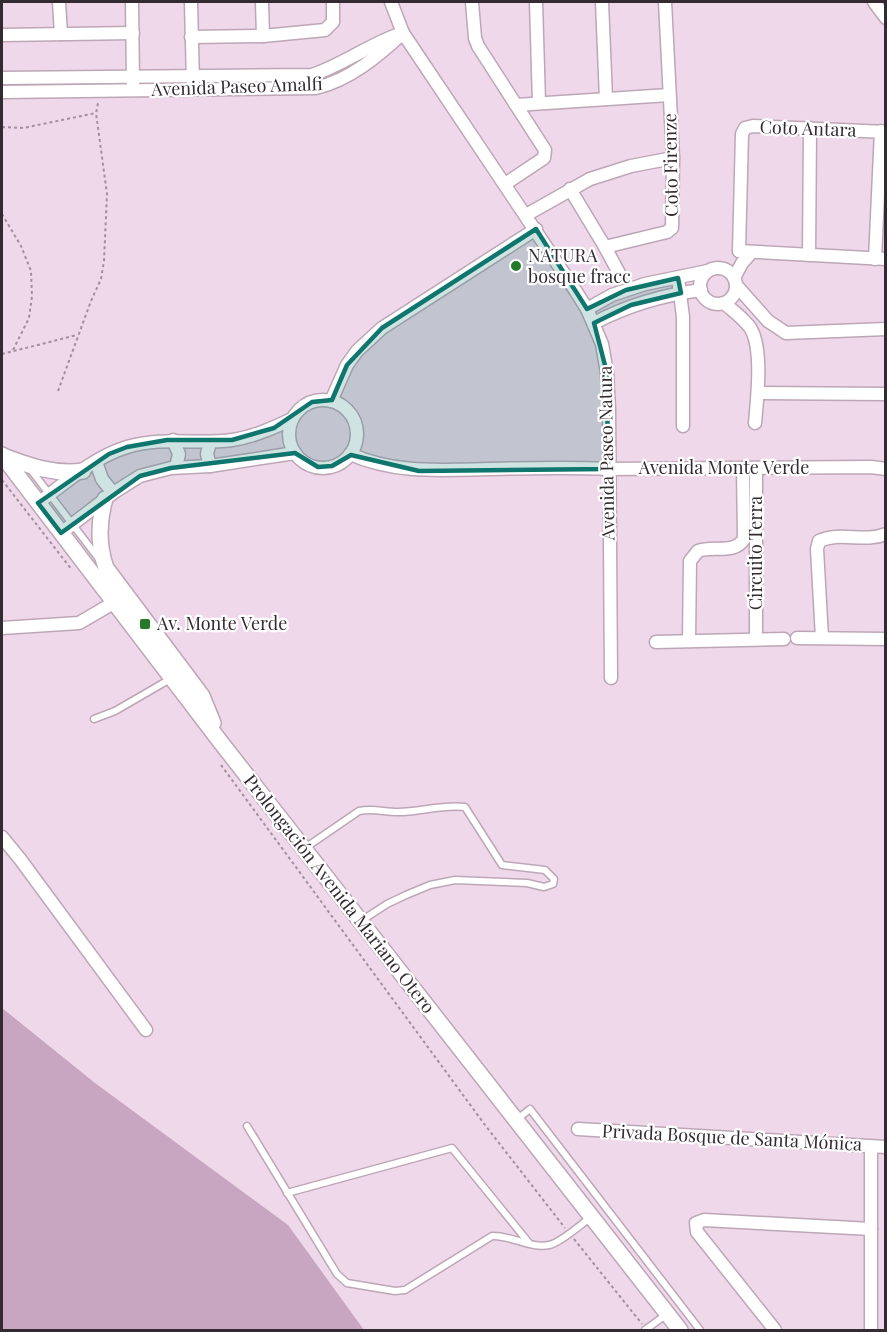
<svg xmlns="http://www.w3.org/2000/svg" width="887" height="1332" font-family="'Playfair Display',serif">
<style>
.green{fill:#c8a5c0}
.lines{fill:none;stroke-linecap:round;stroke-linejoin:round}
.service-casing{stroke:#bda7b7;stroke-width:9}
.minor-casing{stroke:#bda7b7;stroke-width:15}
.tertiary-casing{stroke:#bda7b7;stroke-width:18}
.path{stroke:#a1909d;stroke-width:2;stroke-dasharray:3 3;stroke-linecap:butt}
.service{stroke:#fff;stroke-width:6}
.minor{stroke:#fff;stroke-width:12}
.tertiary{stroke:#fff;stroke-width:15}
.marked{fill:#0f766e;fill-opacity:0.2;stroke:#0f766e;stroke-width:4.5;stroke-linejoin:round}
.poi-dot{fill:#247a27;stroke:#fff;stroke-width:2}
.labels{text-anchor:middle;stroke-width:4.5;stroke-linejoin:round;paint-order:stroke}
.street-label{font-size:18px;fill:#332b31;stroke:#fff}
.poi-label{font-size:18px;fill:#332b31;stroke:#fff;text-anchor:start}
</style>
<rect width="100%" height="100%" fill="#efd8e9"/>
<polygon class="green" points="2,1008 95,1083 288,1225 364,1330 2,1330"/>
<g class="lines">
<g class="service-casing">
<g id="service">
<polyline points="31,470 99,559"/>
<polyline points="94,719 115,711 172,678"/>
<path d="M 305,848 L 359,811 C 373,808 384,812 398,812 C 420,812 443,804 465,807 L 502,865 L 545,870 L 554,879 L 553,884 L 544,887 L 527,883 L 455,880 L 430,885 L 406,895 L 387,904 L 361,921"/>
<polyline points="516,1120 530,1109 700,1330"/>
<path d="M 247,1126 L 337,1274 L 347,1283 L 395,1291 L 405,1290 L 492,1236 C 511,1235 531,1249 549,1245 C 560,1243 580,1225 590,1218"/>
<polyline points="287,1193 452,1148 529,1243"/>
<polyline points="645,1330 667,1314"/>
</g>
</g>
<g class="minor-casing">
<g id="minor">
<polyline points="59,2 61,34"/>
<polyline points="132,2 133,84"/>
<polyline points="191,2 193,84"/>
<polyline points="262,2 263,36"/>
<polyline points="391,2 403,33 575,290 587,309 602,344 607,373 609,409 611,678"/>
<polyline points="472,2 475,38 478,46 545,150 544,158 505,184"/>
<polyline points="536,2 539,103"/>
<polyline points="602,2 606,99"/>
<polyline points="874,2 886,18"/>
<polyline points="2,35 133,33"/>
<polyline points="191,37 263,36 325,30 333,22 333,2"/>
<path d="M 2,78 L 312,75 C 342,65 367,46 397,35"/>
<path d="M 2,92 L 316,88 C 350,80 378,56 403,33"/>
<polyline points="516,105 669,95"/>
<polyline points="570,189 605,247 667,232 672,228 673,158 665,2"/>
<polyline points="526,215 590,179 631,166 673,158"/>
<polyline points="605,247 620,275"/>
<polyline points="739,251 742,134 745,128 753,126 886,132"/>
<polyline points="739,251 886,259"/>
<polyline points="809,255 810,128"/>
<polyline points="875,259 881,131"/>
<circle cx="718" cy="286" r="18"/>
<polyline points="678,278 683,317 683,426"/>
<polyline points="734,278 742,263 752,252"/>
<polyline points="736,285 768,321 786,333 886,329"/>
<path d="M 724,303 C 733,311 745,319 751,329 C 763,350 757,400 755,423"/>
<polyline points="587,309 612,295 645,284 708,271"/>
<path d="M 594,323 C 628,305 663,295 701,290"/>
<polyline points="758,393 886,394"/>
<circle cx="323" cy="434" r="34"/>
<polyline points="331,401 347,365 357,351 382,328 536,229"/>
<polyline points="173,440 179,454 176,467"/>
<polyline points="210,442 207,454 210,466"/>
<path d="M 350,454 C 395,474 441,470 489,469 C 529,468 568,467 608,469 L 871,467 L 886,469"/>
<polyline points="96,462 102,479 113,493"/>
<path d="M 38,503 C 65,483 94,457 127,447 C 164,436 196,445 232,440 C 253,437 273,428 292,419"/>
<polyline points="61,533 113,493 140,476 171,468 210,466 295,453"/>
<polyline points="2,628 79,623 115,602"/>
<polyline points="756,638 756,468"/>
<polyline points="797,638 886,639"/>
<path d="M 822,638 L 817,549 L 819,541 C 840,531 864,543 886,534"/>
<path d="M 689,640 L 690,561 L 698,551 C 713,545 734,555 744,539 L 743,468"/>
<polyline points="656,642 784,639"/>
<polyline points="2,837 20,859 146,1030"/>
<polyline points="578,1129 886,1147"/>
<polyline points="775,1330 697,1232 696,1223 704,1220 871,1229"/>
<polyline points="871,1330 871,1147"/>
</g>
</g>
<g class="tertiary-casing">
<g id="tertiary">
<polyline points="2,455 219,740 680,1330"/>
<path d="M 3,456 C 30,466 54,475 83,471"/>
<path d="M 105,499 C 98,523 98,545 106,568 L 202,696 L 213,723"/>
</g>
</g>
<g class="path">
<polyline points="2,127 23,128 96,113"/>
<polyline points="2,214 21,246 31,271 32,296 29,318 12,352"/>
<polyline points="2,354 77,335"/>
<polyline points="58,391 91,301 101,279 104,261 107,194 96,113 98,103"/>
<polyline points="2,480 72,570"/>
<polyline points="221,765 485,1125 565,1228"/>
<polyline points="574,1239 642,1324"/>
</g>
<use href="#service" class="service"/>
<use href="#minor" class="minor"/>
<use href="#tertiary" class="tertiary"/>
</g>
<path class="marked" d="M 536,229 L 587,309 L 626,290 L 678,278 L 681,293 L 631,305 L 594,323 L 607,373 L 608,469 L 419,471 L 351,455 L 332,466 L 318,467 L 295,453 L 171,468 L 140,476 L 61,533 L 38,503 L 109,454 L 127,447 L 167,440 L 232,440 L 274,428 L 312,402 L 332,400 L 347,365 L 382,328 Z"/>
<g class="poi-dot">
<circle cx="516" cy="266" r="6"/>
<rect x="139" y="618" width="12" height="12" rx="3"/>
</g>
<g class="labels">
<g class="street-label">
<text transform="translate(237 87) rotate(-2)" y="6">Avenida Paseo Amalfi</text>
<text transform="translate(808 129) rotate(2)" y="6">Coto Antara</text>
<text transform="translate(671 165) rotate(-91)" y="6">Coto Firenze</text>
<text transform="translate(607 453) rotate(-91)" y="6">Avenida Paseo Natura</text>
<text x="724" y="474">Avenida Monte Verde</text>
<text transform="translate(756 553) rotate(-90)" y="6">Circuito Terra</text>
<text transform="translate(339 894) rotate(52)" y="6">Prolongación Avenida Mariano Otero</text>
<text transform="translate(732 1138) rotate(3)" y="6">Privada Bosque de Santa Mónica</text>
</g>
<g class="poi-label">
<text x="528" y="262">NATURA<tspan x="528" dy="21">bosque fracc</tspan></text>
<text x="157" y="630">Av. Monte Verde</text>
</g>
</g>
<rect width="887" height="1332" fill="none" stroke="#332b31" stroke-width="6"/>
</svg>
